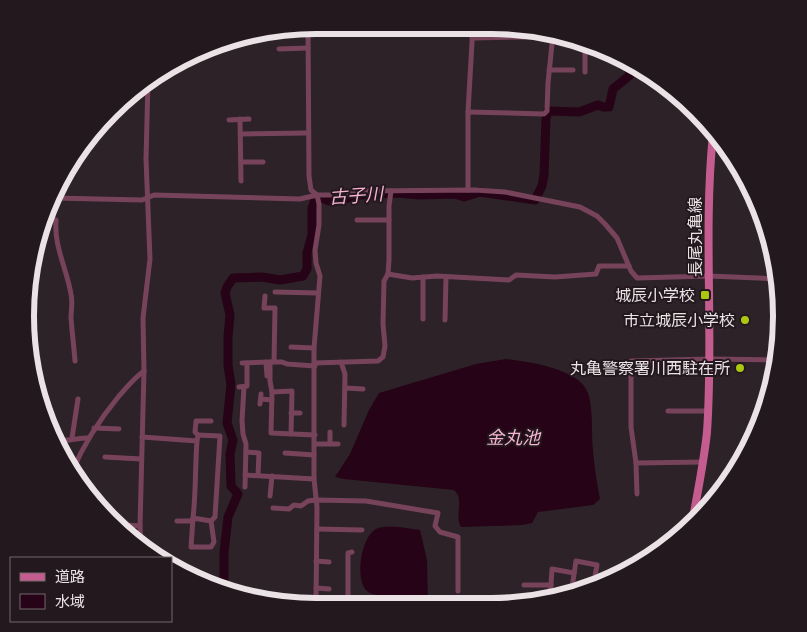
<svg xmlns="http://www.w3.org/2000/svg" width="807" height="632" font-family="Lato,'Noto Sans JP',sans-serif">
<style>
.water{fill:#260316}
.lines{fill:none;stroke-linecap:round;stroke-linejoin:round}
.river{stroke:#260316;stroke-width:9}
.street{stroke:#76435b;stroke-width:5}
.primary{stroke:#c55c90;stroke-width:8}
.poi-dot{fill:#adc610;stroke:#23181d;stroke-width:2}
.labels{text-anchor:middle;stroke-width:4;stroke-linejoin:round;paint-order:stroke}
.street-label{font-size:16px;fill:#eae2e5;stroke:#23181d}
.poi-label{font-size:16px;fill:#eae2e5;stroke:#23181d;text-anchor:end}
.water-label{font-size:18px;font-style:italic;fill:#f7b5d2;stroke:#23181d}
.rim{fill:none;stroke:#eae2e5;stroke-width:6}
</style>
<rect width="100%" height="100%" fill="#2d2227"/>
<g class="water">
<path d="M 506,359 C 527,361 576,369 586,389 C 594,403 591,434 593,450 C 594,465 597,483 600,499 L 593,505 L 538,512 L 532,523 L 522,525 L 461,527 C 454,515 465,500 454,490 L 344,479 L 335,477 L 350,454 L 369,410 L 379,393 L 476,364 Z"/>
<path d="M 399,527 L 420,530 L 427,560 L 428,605 L 387,604 L 384,596 C 378,595 370,595 366,590 C 355,578 361,537 376,529 C 382,526 392,527 399,527 Z"/>
</g>
<g class="lines">
<polyline class="river" points="224,587 224,552 228,517 238,494 231,486 230,454 233,440 227,423 231,385 228,365 228,337 230,315 225,293 227,287 233,278 262,277 280,280 303,276 307,269 307,253 312,235 312,208 315,200 322,198 329,201 339,201 358,195 397,193 420,195 455,194 464,197 480,192 535,200 542,186 544,175 546,119 548,111 579,112 598,105 603,107 609,107 613,89 630,75 628,66"/>
<g class="street">
<polyline points="308,26 309,176 311,190 317,195 319,204 319,225 315,250 316,263 320,276 314,348 314,479 317,507 316,603"/>
<polyline points="300,27 308,27"/>
<polyline points="522,28 523,37"/>
<polyline points="472,38 522,37 549,33"/>
<polyline points="279,49 308,48"/>
<polyline points="549,70 573,70"/>
<polyline points="585,72 585,41"/>
<polyline points="468,112 544,114 547,111 548,83 553,34"/>
<polyline points="240,119 241,181"/>
<polyline points="229,120 249,119"/>
<polyline points="241,134 308,133"/>
<polyline points="241,162 263,162"/>
<polyline points="61,179 61,198"/>
<polyline points="468,190 468,112 473,25"/>
<polyline points="53,198 142,200 154,195 300,199 317,195 342,195 363,191 475,190 505,192 580,207 597,216 605,224 617,238 631,271 637,278 709,276 779,279"/>
<path d="M 44,220 L 56,220 L 56,222 C 54,246 67,270 71,294 C 73,302 71,310 71,318 C 72,332 74,347 75,361"/>
<polyline points="357,220 389,220"/>
<polyline points="388,274 412,278 437,276 509,280 516,275 555,277 596,274 599,266 629,266"/>
<polyline points="275,292 318,293"/>
<polyline points="265,296 264,308 275,308 274,362"/>
<polyline points="423,319 423,277"/>
<polyline points="445,320 446,277"/>
<polyline points="291,347 314,348"/>
<polyline points="266,362 267,376"/>
<polyline points="341,362 345,374 344,425"/>
<polyline points="242,363 270,362"/>
<polyline points="314,363 378,361 383,357 385,346 383,324 384,281 388,274 389,260 389,206 391,191"/>
<polyline points="315,366 287,364 282,362 270,362 270,381 272,392 271,433 315,435"/>
<polyline points="239,387 247,386 247,363"/>
<polyline points="244,387 242,421 243,434 246,444 245,487"/>
<polyline points="345,388 363,389"/>
<polyline points="272,392 292,391 291,434"/>
<polyline points="261,399 272,400"/>
<polyline points="260,404 261,394"/>
<polyline points="668,411 708,411"/>
<polyline points="291,413 300,413"/>
<polyline points="94,428 119,429"/>
<polyline points="330,432 330,443"/>
<polyline points="198,435 195,432 196,421 211,421"/>
<path d="M 142,437 L 197,441 L 198,435 L 220,436 L 215,517 L 211,521 L 193,518 C 196,492 195,467 197,441"/>
<polyline points="72,438 78,399"/>
<path d="M 55,440 C 67,442 76,438 88,438"/>
<polyline points="315,444 338,444"/>
<polyline points="246,452 259,453 258,475"/>
<polyline points="285,453 314,455"/>
<polyline points="105,457 141,459"/>
<polyline points="636,463 703,462"/>
<path d="M 72,472 C 84,443 100,419 119,396 C 127,387 134,378 144,371"/>
<polyline points="245,475 314,479"/>
<polyline points="637,494 636,463 631,427 631,361 710,359 774,360"/>
<polyline points="270,496 272,476"/>
<polyline points="273,508 289,509 294,505 301,506 308,501 316,500 366,501 438,513 435,526 440,532 458,537 458,591"/>
<polyline points="193,518 191,547 211,547 214,542 211,521"/>
<polyline points="177,521 193,521"/>
<polyline points="114,524 140,526"/>
<polyline points="317,529 362,530"/>
<polyline points="141,547 140,526 144,371 143,318 150,259 146,159 148,81"/>
<polyline points="316,561 329,562"/>
<polyline points="524,585 551,585"/>
<polyline points="316,588 329,589"/>
<polyline points="571,594 576,561 597,565 594,582 587,586 585,591"/>
<polyline points="550,598 552,569 574,573"/>
<polyline points="298,600 316,600"/>
<polyline points="334,603 352,603"/>
<polyline points="348,603 348,553 352,552"/>
</g>
<path class="primary" d="M 693,518 C 698,490 704,461 707,432 C 714,332 703,233 713,134"/>
</g>
<g class="poi-dot">
<rect x="700" y="290" width="10" height="10" rx="2.5"/>
<circle cx="745" cy="320" r="5"/>
<circle cx="740" cy="368" r="5"/>
</g>
<g class="labels">
<g class="street-label">
<text transform="translate(695 237) rotate(-90)" y="6">長尾丸亀線</text>
</g>
<g class="poi-label">
<text x="695" y="301">城辰小学校</text>
<text x="735" y="326">市立城辰小学校</text>
<text x="730" y="374">丸亀警察署川西駐在所</text>
</g>
<g class="water-label">
<text transform="translate(356 196) rotate(-4)" y="6">古子川</text>
<text x="513" y="444">金丸池</text>
</g>
</g>
<path d="M0 0H807V632H0ZM316 34H491A282 282 0 0 1 773 316V316A282 282 0 0 1 491 598H316A282 282 0 0 1 34 316V316A282 282 0 0 1 316 34Z" fill="#23181d" fill-rule="evenodd"/>
<path class="rim" d="M316 34H491A282 282 0 0 1 773 316V316A282 282 0 0 1 491 598H316A282 282 0 0 1 34 316V316A282 282 0 0 1 316 34Z"/>
<rect x="10" y="557" width="162" height="65" fill="#23181d" stroke="#73696d"/>
<rect x="20" y="573" width="25" height="8" fill="#c55c90" stroke="#73696d"/>
<text x="55" y="582" font-size="15" fill="#eae2e5">道路</text>
<rect x="20" y="594" width="25" height="15" fill="#260316" stroke="#73696d"/>
<text x="55" y="607" font-size="15" fill="#eae2e5">水域</text>
</svg>
